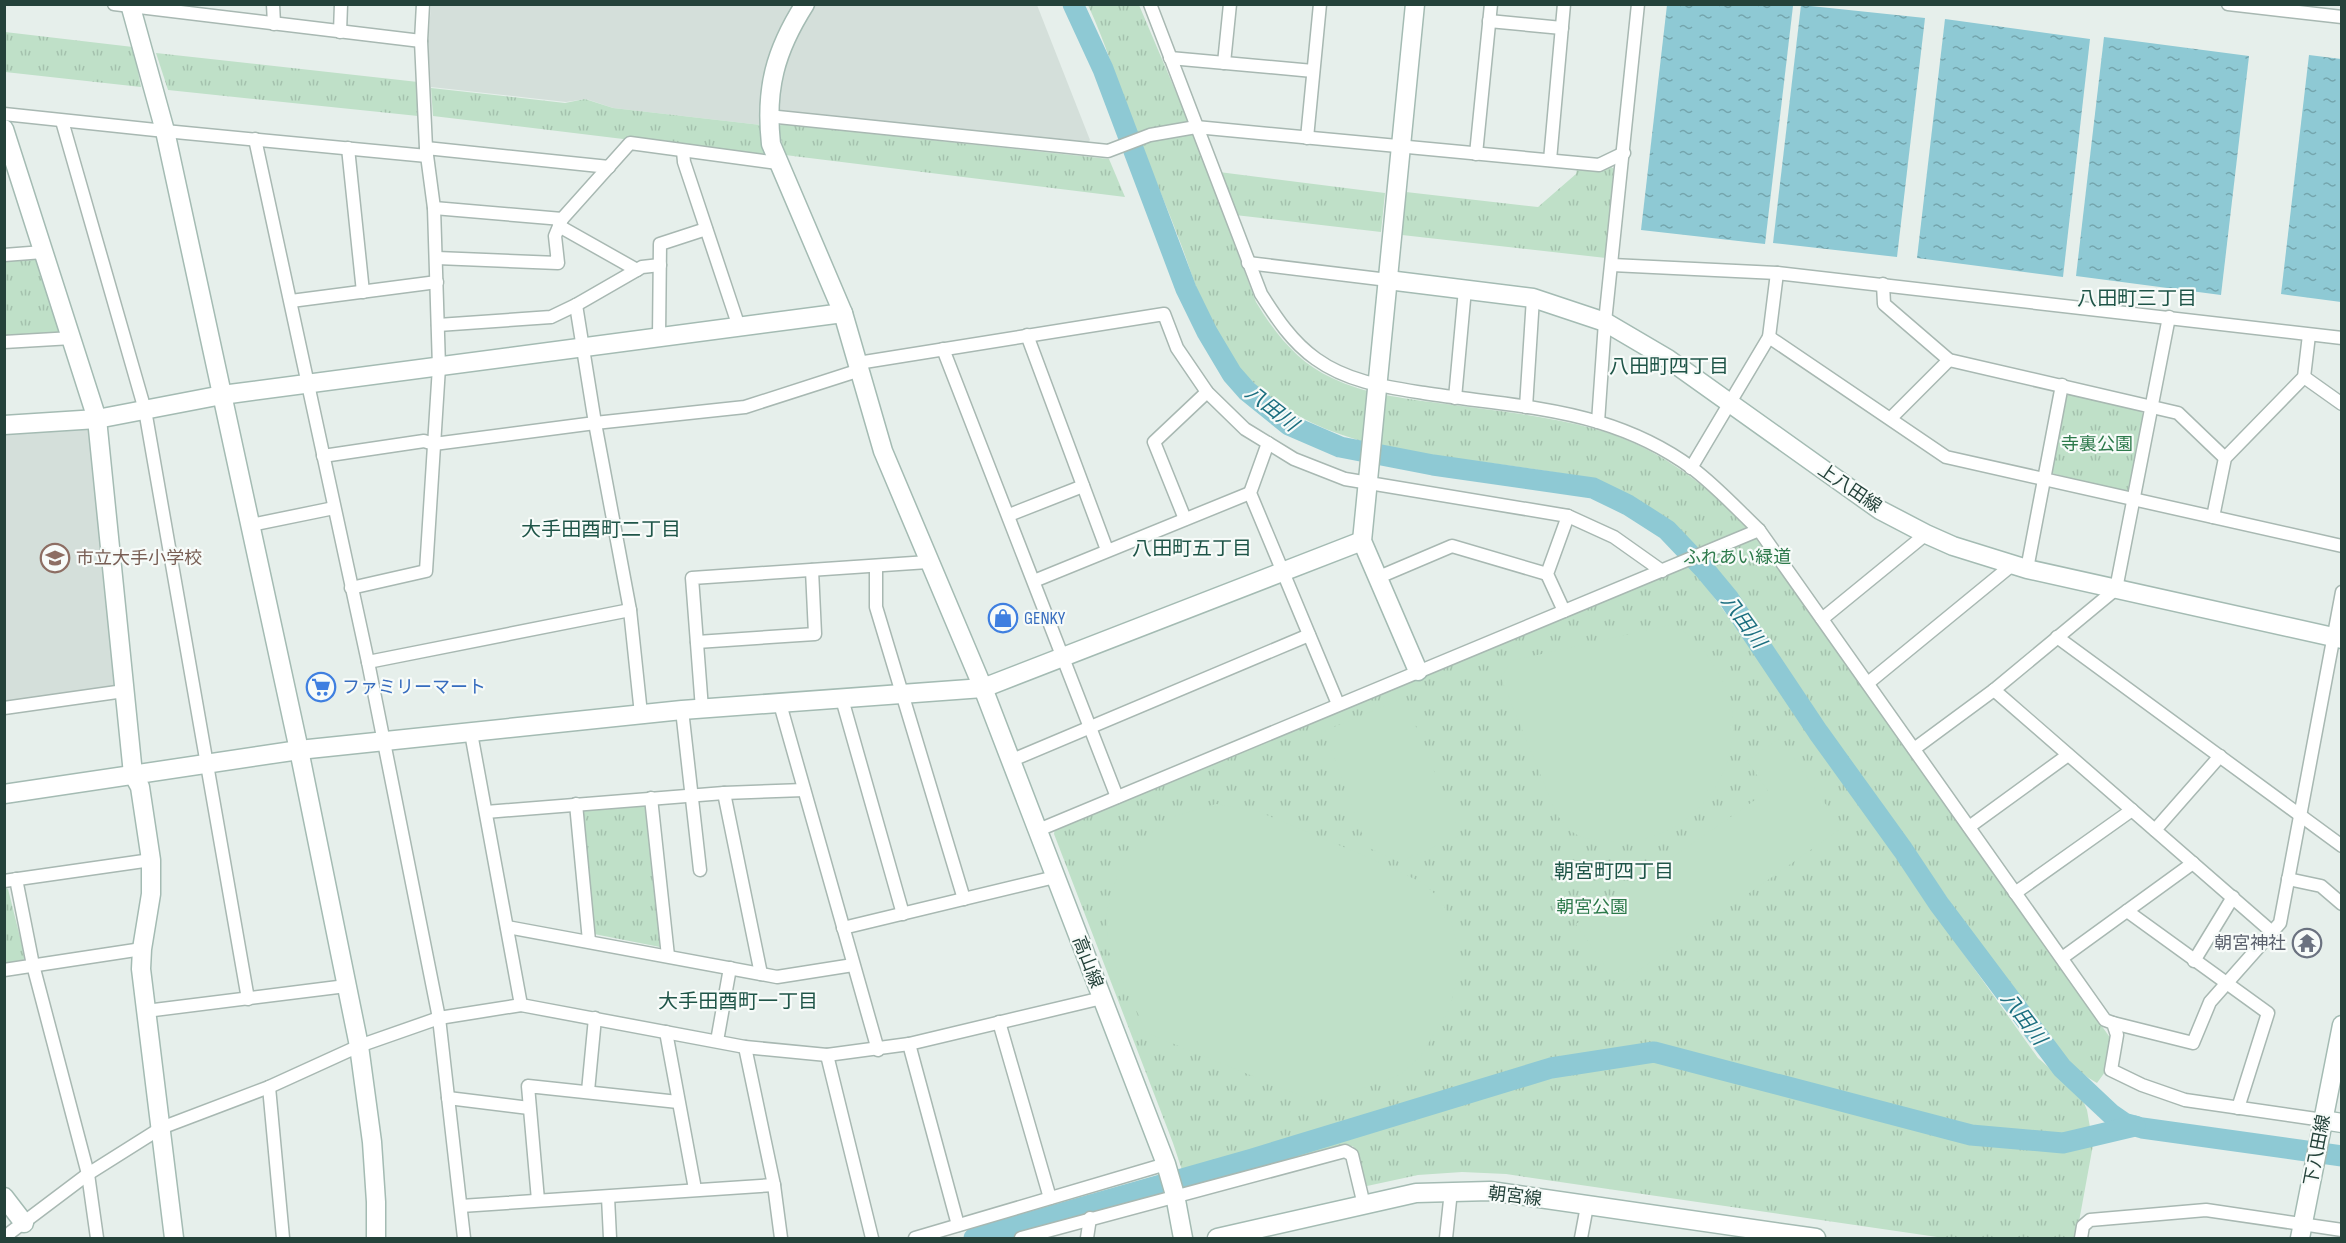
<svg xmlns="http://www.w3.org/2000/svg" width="2346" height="1243" font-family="'Sofia Sans Condensed','Noto Sans JP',sans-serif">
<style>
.built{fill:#d4dfda}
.park{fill:url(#park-tufts)}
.garden{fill:#bfe0c8}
.water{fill:url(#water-ripples)}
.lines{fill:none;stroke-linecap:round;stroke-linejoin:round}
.river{stroke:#8ec9d4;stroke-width:21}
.street-casing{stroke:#a8b8b2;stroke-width:15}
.secondary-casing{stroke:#a4bbb3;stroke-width:21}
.street{stroke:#fff;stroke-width:12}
.secondary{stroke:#fff;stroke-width:18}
.labels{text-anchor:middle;stroke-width:4.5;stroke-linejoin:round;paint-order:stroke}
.park-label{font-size:18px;fill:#2d7a4b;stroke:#f7fbf9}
.street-label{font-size:18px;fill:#24423a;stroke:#f7fbf9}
.education-label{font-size:18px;fill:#785e54;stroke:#f7fbf9;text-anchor:start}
.shop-label{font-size:18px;fill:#366cbe;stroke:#f7fbf9;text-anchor:start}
.worship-label{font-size:18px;fill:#5b616d;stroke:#f7fbf9;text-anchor:end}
.neighbourhood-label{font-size:20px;fill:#1f5548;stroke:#f7fbf9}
.water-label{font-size:20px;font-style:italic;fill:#1c6f80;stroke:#f7fbf9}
</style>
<defs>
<pattern id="park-tufts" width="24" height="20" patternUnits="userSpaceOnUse" patternTransform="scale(1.5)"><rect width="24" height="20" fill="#bfe0c8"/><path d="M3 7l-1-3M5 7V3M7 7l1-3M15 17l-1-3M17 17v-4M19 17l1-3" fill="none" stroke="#a4c1ad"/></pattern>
<pattern id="water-ripples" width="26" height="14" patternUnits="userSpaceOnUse" patternTransform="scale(1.5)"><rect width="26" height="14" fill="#8ec9d4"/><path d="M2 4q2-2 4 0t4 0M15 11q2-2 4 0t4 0" fill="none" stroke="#74a5ad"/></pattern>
</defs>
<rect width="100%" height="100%" fill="#e6efeb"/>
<g class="built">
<polygon points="431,5 797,5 779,35 767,66 761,94 761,125 613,108 586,99 566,102 431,87 428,43"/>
<polygon points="816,5 1037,5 1090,140 1085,146 779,113 777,98 783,64 799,31"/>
<polygon points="89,429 116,682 112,688 5,703 5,434"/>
</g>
<g class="park">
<path d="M 1088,5 L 1139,5 L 1187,118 L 1256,302 C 1274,332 1298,363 1332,378 C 1365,394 1402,398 1438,403 C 1490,410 1544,415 1595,429 C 1654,445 1704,483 1747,525 L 2111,1039 L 2105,1072 L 2097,1083 C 2074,1070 2058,1053 2041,1033 L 1889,814 L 1711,567 C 1683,538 1654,509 1618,490 C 1593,477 1548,471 1519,467 C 1416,452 1303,450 1233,360 C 1206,324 1197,288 1182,247 C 1167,206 1149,166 1134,126 C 1119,86 1106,44 1088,5 Z"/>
<polygon points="5,32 133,47 141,87 5,72"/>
<polygon points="156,53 418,82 418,116 168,90"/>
<polygon points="431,88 565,103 585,99 613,108 761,125 766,152 763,156 433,116"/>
<polygon points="782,124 1109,159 1125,197 785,155 778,127"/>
<polygon points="1608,165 1616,170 1606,258 1402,235 1406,192 1538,207 1576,174 1577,169 1599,172"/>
<polygon points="1219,172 1385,193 1381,232 1235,215"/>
<polygon points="38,259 61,334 5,337 5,261"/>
<polygon points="2070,394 2140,410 2143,414 2129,490 2124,492 2051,473 2065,397"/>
<polygon points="1690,565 1773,677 1919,891 2038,1058 2081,1096 2087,1110 2093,1145 2076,1238 1944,1238 1506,1174 1462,1172 1418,1175 1367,1186 1363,1184 1353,1146 1192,1186 1187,1185 1173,1143 1054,834 1055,828"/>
<polygon points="645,805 660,947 594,934 582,808"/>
<polygon points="4,887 8,889 25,957 23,961 4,964"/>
</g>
<g class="garden">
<path d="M 1674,624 C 1701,643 1724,672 1731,705 C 1746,778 1683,848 1610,841 C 1581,839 1573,838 1556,813 L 1501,678 L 1511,661 Z"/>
<polygon points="1404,698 1461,835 1399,862 1367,847 1324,731"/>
<polygon points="1780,738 1842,828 1618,985 1576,924 1768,791 1747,761"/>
<polygon points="1216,804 1257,811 1370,858 1423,883 1440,899 1451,919 1458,947 1458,975 1450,1008 1420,1057 1400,1075 1334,1098 1306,1098 1147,1033 1108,950 1106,914 1118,873 1139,843 1169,818"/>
</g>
<g class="water">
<polygon points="1784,4 1793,6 1765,244 1641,230 1667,5"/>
<polygon points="1801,5 1925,18 1897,257 1773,243"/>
<polygon points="1945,19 2090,39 2063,277 1917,258"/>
<polygon points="2104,37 2249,56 2221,295 2076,276"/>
<polygon points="2309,55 2341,59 2341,302 2281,294"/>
</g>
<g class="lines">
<g class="river">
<polyline points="1073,4 1103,69 1186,289 1207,332 1232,374 1247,391 1289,425 1340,447 1433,465 1593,488 1628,505 1667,530 1705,570 1729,599 1818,732 1903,850 1939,904 2062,1068 2111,1114 2124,1123 2142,1128 2342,1156"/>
<polyline points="974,1238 1252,1159 1551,1068 1654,1052 1971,1135 2063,1143 2135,1126"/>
</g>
<g class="street-casing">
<g id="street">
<polyline points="114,4 421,41"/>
<polyline points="273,4 274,24"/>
<path d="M 1150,4 L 1261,294 C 1277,319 1292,342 1316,359 C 1348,382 1386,387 1424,393 C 1481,402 1542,405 1598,422 C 1631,432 1665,448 1692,468 C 1716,486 1737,509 1759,530 L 2105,1020 L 2113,1023 L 2117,1035 L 2111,1070 L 2142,1085 L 2185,1100 L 2323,1120"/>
<polyline points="2228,4 2342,17"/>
<polyline points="1489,21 1562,28"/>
<polyline points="340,32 341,4"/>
<polyline points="1170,58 1313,71"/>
<polyline points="1224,63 1230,4"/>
<polyline points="4,114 165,131 427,156"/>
<polyline points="768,116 1108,151 1150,135 1196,127 1599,165 1624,153"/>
<polyline points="62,121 145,410 248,999"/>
<polyline points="1307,138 1320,4"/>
<polyline points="255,139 368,662 439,1018 464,1238"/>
<polyline points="348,148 363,292"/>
<polyline points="426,148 609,167"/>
<polyline points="683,151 684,162 739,327"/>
<polyline points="1476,154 1491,4"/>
<polyline points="1550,160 1564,4"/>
<polyline points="434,208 562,219"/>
<polyline points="559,226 637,270"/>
<polyline points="4,255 43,252"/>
<polyline points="437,258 558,263 555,236 562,219 630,143 778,163"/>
<polyline points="1248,263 1388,280"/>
<polyline points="1612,265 1777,273 2342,338"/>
<polyline points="1883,284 1884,304 1949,360 2178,413 2225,458"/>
<polyline points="291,301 437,282"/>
<polyline points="576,305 595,423 630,610 641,714"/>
<polyline points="438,325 551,317 576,305 642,267 660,265"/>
<polyline points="1027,335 1107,550"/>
<polyline points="659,337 660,244 706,229"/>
<polyline points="1769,337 1946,457 2342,546"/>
<polyline points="4,342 72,338"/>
<polyline points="943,349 1117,797"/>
<polyline points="858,363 1164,314 1177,348 1207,392 1245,429 1294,459 1345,479 1568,516 1614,537 1662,571"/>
<polyline points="2304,377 2342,404"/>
<polyline points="1455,398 1465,289"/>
<polyline points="1526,407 1533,298"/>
<polyline points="1891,418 1949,360"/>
<polyline points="1598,422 1605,322 1638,4"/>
<polyline points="1268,443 1250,493 1338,704"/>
<polyline points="323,456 424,441 434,444 595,423 745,407 860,370"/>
<polyline points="1691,468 1769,337 1777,273"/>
<polyline points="1009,515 1083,486"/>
<polyline points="2213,517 2225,458 2304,377 2309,335"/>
<polyline points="1185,519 1154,442 1207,392"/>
<polyline points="251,525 334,508"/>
<polyline points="876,566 876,607 964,899"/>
<polyline points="2027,569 2062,385"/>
<polyline points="1379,577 1452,546 1547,574"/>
<polyline points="1034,581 1250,493"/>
<polyline points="351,588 426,571 439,367 434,208 426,148 421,41 423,4"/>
<polyline points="1564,611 1547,574 1568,516"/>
<polyline points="1822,619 1926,534"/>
<polyline points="2057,637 2342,846"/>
<polyline points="697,642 815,634 812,570"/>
<polyline points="368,662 630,610"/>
<polyline points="1868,683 2012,565"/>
<polyline points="1994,690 2272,932"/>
<polyline points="842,699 903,914"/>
<polyline points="780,704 878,1050"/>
<polyline points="4,708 124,691"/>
<polyline points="702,709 692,578 928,562"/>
<polyline points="682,710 700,870"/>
<polyline points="471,733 521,1005"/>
<polyline points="1914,749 1994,690 2116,589 2169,317"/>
<polyline points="1010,761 1309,635"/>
<polyline points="724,793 761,974"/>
<polyline points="651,798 668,956"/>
<polyline points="576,804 589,941"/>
<polyline points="486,812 724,793 804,790"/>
<polyline points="1969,827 2068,755"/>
<polyline points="2155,830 2220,756"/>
<polyline points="1036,831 1759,530"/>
<polyline points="16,879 33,965 88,1174 97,1238"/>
<polyline points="2288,879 2321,886 2342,904"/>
<polyline points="4,881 151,860"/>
<polyline points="2015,893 2132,810"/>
<polyline points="2127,911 2268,1013 2238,1108"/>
<polyline points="507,927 777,977 853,965"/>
<polyline points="843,928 1055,877"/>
<polyline points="2062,958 2193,863"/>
<polyline points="2194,961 2233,897"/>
<polyline points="4,970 142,949"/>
<polyline points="146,1011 346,986"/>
<polyline points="999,1022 1050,1198"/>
<polyline points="2113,1023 2193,1043 2210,1002 2280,923 2342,592"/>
<polyline points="666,1032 695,1189"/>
<polyline points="717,1041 730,968"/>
<polyline points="909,1044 958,1225"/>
<polyline points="745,1047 774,1185 781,1238"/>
<polyline points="827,1055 872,1238"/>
<polyline points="269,1087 283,1238"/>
<polyline points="588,1091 595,1018"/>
<polyline points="448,1098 529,1108"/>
<polyline points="608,1197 610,1238"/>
<polyline points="538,1200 528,1086 678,1102"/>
<polyline points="461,1206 774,1185"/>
<polyline points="6,1238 11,1232 88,1174 161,1128 269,1087 359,1046 439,1018 521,1005 745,1047 827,1055 909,1044 1102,998"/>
<polyline points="915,1238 1166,1164"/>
<polyline points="1021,1238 1345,1151 1352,1155 1364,1205"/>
<polyline points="1087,1238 1090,1218"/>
<polyline points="1446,1238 1451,1191"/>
<polyline points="1581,1238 1587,1206"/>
<polyline points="2081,1238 2083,1226 2090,1220 2206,1210 2342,1230"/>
</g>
</g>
<g class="secondary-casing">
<g id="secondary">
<polyline points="130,4 165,131 299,750 359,1046 372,1142 376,1202 376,1238"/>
<path d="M 805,4 C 775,51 765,89 771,144 L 843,313 L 883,451 L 983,688 L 1166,1164 L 1175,1195 L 1183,1238"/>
<polyline points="1415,4 1362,541 1418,671"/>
<polyline points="4,129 97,419 133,774 140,787 151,860 151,894 142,949 141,969 174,1238"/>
<polyline points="1388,280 1533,298 1605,322 1668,359 1880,510 1926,534 1953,546 2027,569 2342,639"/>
<polyline points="4,425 97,419 222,395 843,313"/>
<polyline points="4,794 299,750 682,710 983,688 1362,541"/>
<polyline points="2323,1120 2342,1123"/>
<polyline points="4,1197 24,1223"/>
<polyline points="1217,1238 1416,1193 1490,1191 1816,1238"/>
<polyline points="2300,1238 2342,1025"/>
</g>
</g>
<use href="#street" class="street"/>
<use href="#secondary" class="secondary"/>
</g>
<defs>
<g id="school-ring" transform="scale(1.5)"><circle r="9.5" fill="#f7fbf9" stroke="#8d6e63" stroke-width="1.5"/><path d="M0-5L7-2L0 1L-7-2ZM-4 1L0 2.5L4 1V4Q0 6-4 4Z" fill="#8d6e63"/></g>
<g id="shop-ring" transform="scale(1.5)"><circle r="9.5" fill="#f7fbf9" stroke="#3f7fe0" stroke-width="1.5"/><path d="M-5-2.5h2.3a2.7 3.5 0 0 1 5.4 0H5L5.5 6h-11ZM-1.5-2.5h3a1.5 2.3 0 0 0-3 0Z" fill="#3f7fe0"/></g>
<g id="supermarket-ring" transform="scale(1.5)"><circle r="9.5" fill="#f7fbf9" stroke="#3f7fe0" stroke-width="1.5"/><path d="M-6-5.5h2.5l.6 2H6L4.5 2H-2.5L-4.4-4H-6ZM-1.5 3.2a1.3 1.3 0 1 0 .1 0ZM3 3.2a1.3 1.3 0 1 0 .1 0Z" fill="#3f7fe0"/></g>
<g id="temple-ring" transform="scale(1.5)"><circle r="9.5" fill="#f7fbf9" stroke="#6b7280" stroke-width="1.5"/><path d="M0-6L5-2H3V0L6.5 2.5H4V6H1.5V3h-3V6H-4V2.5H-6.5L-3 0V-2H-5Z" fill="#6b7280"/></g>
</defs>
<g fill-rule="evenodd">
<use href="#school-ring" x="55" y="558"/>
<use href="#shop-ring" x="1003" y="618"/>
<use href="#supermarket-ring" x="321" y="687"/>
<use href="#temple-ring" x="2307" y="943"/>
</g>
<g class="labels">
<g class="park-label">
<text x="2097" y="450">寺裏公園</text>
<text x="1737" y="563">ふれあい緑道</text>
<text x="1592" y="913">朝宮公園</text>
</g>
<g class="street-label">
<text transform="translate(1850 488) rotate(34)" y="6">上八田線</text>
<text transform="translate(1088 962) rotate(69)" y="6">高山線</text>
<text transform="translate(2317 1150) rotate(-79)" y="6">下八田線</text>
<text transform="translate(1515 1196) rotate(7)" y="6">朝宮線</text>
</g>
<g class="education-label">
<text x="76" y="564">市立大手小学校</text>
</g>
<g class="shop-label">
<text x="1024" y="624">GENKY</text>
<text x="342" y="693">ファミリーマート</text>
</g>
<g class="worship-label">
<text x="2286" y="949">朝宮神社</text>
</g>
<g class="neighbourhood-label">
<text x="2137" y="305">八田町三丁目</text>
<text x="1669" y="373">八田町四丁目</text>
<text x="601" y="536">大手田酉町二丁目</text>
<text x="1192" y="555">八田町五丁目</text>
<text x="1614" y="878">朝宮町四丁目</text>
<text x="738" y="1008">大手田酉町一丁目</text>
</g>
<g class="water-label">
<text transform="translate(1272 408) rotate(38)" y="7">八田川</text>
<text transform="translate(1744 621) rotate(54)" y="7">八田川</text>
<text transform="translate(2024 1018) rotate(53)" y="7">八田川</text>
</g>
</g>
<rect width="2346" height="1243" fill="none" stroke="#24423a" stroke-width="12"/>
</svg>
